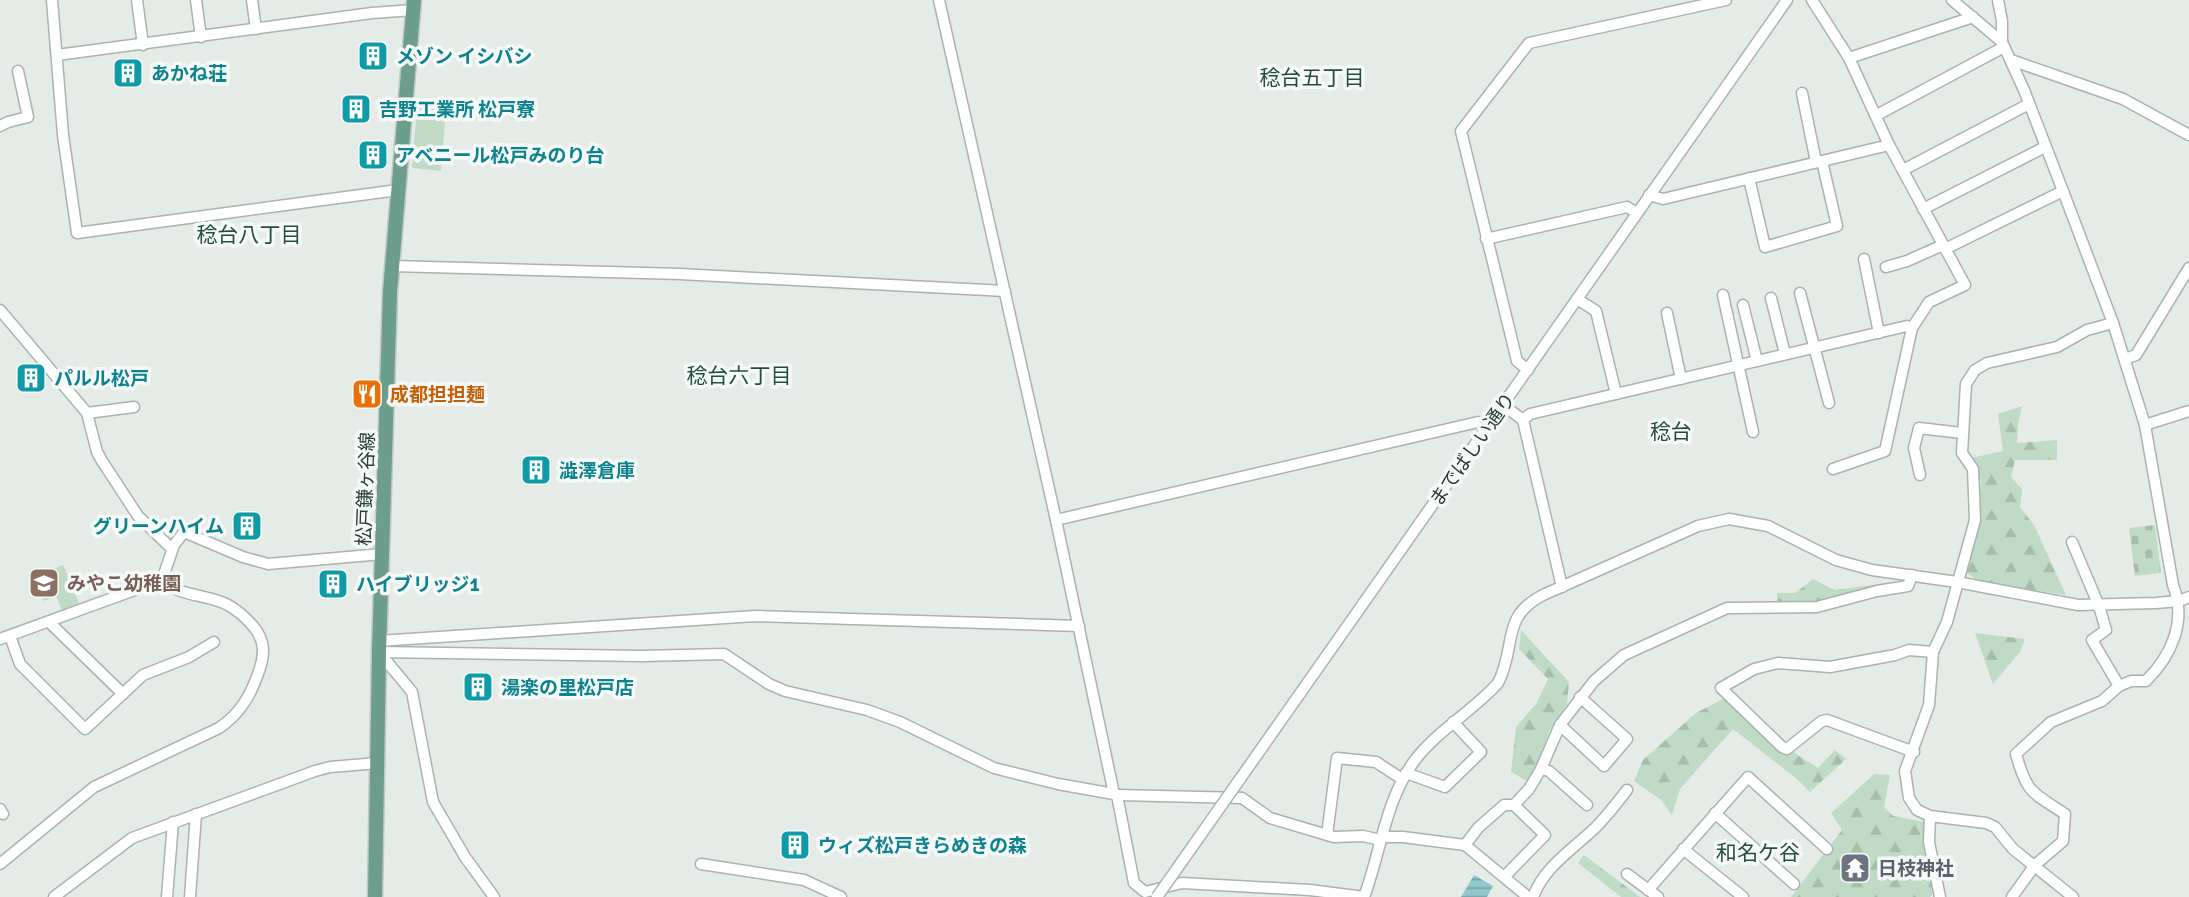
<svg xmlns="http://www.w3.org/2000/svg" width="2189" height="897" font-family="Signika,'Noto Sans JP',sans-serif">
<style>
.forest{fill:url(#forest-firs)}
.cemetery{fill:url(#cemetery-stones)}
.green{fill:#c0dbc5}
.water{fill:url(#water-rules)}
.lines{fill:none;stroke-linecap:round;stroke-linejoin:round}
.minor-casing{stroke:#a8b4ae;stroke-width:13}
.major-casing{stroke:#c2c9c6;stroke-width:17}
.minor{stroke:#fff;stroke-width:10}
.major{stroke:#6d9e8d;stroke-width:14}
.minor-bridge-casing{stroke:#a8b4ae;stroke-width:13;stroke-linecap:butt}
.minor-bridge{stroke:#fff;stroke-width:10}
.labels{text-anchor:middle;stroke-width:7;stroke-linejoin:round;paint-order:stroke}
.culture-label{font-size:19px;font-weight:bold;fill:#0d838f;stroke:#f5f9f7;text-anchor:start}
.food-label{font-size:19px;font-weight:bold;fill:#c56008;stroke:#f5f9f7;text-anchor:start}
.street-label{font-size:19px;fill:#253d34;stroke:#f5f9f7}
.education-label{font-size:19px;font-weight:bold;fill:#785e54;stroke:#f5f9f7;text-anchor:start}
.worship-label{font-size:19px;font-weight:bold;fill:#5b616d;stroke:#f5f9f7;text-anchor:start}
.neighbourhood-label{font-size:21px;fill:#234d3f;stroke:#f5f9f7}
</style>
<defs>
<pattern id="forest-firs" width="22" height="20" patternUnits="userSpaceOnUse" patternTransform="scale(1.75)"><rect width="22" height="20" fill="#c0dbc5"/><path d="M5 1l3.5 6h-7zM16 11l3.5 6h-7z" fill="#a5bdaa"/></pattern>
<pattern id="cemetery-stones" width="16" height="16" patternUnits="userSpaceOnUse" patternTransform="scale(1.75)"><rect width="16" height="16" fill="#c0dbc5"/><path d="M2 7V4a2 2 0 0 1 4 0v3zM10 15v-3a2 2 0 0 1 4 0v3z" fill="#a5bdaa"/></pattern>
<pattern id="water-rules" width="6" height="5" patternUnits="userSpaceOnUse" patternTransform="scale(1.75)"><rect width="6" height="5" fill="#92c8cc"/><path d="M0 2.5h6" fill="none" stroke="#77a4a6"/></pattern>
</defs>
<rect width="100%" height="100%" fill="#e5ece8"/>
<g class="forest">
<polygon points="2022,406 2018,424 2017,443 2057,440 2057,460 2015,460 2011,477 2022,489 2020,507 2034,525 2066,595 1979,582 1966,572 1981,481 1971,458 2003,451 1998,414"/>
<polygon points="1813,579 1834,590 1889,583 1887,587 1817,603 1777,602 1777,593 1795,593"/>
<polygon points="1521,630 1569,682 1567,704 1549,732 1537,764 1527,781 1511,772 1516,727 1536,704 1548,679 1519,649"/>
<polygon points="1975,633 2025,639 2020,652 1993,684"/>
<polygon points="1725,698 1799,756 1818,768 1835,750 1846,759 1810,792 1798,780 1733,729 1680,789 1672,815 1661,800 1634,781 1643,760 1696,713"/>
<polygon points="1874,774 1890,775 1884,807 1893,816 1924,822 1923,839 1934,892 1930,897 1791,897 1842,830 1831,813"/>
<polygon points="1584,855 1640,897 1621,897 1578,863"/>
</g>
<polygon class="cemetery" points="2155,525 2161,573 2135,576 2129,528"/>
<g class="green">
<polygon points="417,108 446,110 441,171 412,168"/>
<polygon points="63,565 79,603 62,610 56,596 44,601 34,577"/>
</g>
<polygon class="water" points="1474,875 1493,886 1487,897 1461,897"/>
<g class="lines">
<g class="minor-casing">
<g id="minor">
<polyline points="52,0 63,135 77,233 398,190"/>
<polyline points="137,0 143,45"/>
<polyline points="196,0 201,37"/>
<polyline points="252,0 256,29"/>
<polyline points="939,0 1056,520 1114,794 1117,795 1134,883 1145,892 1182,883 1310,890 1364,897"/>
<path d="M 1952,0 L 2002,42 L 2024,90 L 2063,191 L 2113,323 L 2145,425 L 2173,585 C 2187,621 2172,655 2146,681 L 2131,681 L 2119,686 L 2102,701 L 2051,722 L 2016,754 C 2027,794 2032,792 2065,814 L 2063,841 L 2035,865 L 2012,897"/>
<polyline points="1998,0 2002,21 2002,42"/>
<polyline points="57,55 372,13 413,10"/>
<polyline points="1849,58 1973,17"/>
<polyline points="2011,60 2123,99 2189,135"/>
<polyline points="1802,93 1816,162"/>
<polyline points="1877,115 2004,47"/>
<polyline points="0,126 8,122 28,117 18,71"/>
<polyline points="1903,170 2029,104"/>
<polyline points="1749,178 1765,247 1837,226 1822,161"/>
<polyline points="1649,195 1663,199 1889,145"/>
<polyline points="1923,209 2045,147"/>
<polyline points="1486,239 1627,207 1637,213"/>
<polyline points="1945,249 2063,191"/>
<polyline points="1864,259 1879,333"/>
<polyline points="392,266 680,274 1005,291"/>
<polyline points="1886,267 1907,261 1943,245"/>
<polyline points="1800,293 1829,403"/>
<polyline points="1723,295 1753,432"/>
<polyline points="1771,298 1785,354"/>
<polyline points="1577,299 1596,311 1616,394"/>
<polyline points="1743,305 1757,361"/>
<polyline points="0,310 87,413 97,452 102,461 138,516 172,549"/>
<polyline points="1667,313 1681,379"/>
<polyline points="2125,359 2136,355 2189,268"/>
<polyline points="1528,370 1517,361 1461,131 1529,43 1726,0"/>
<polyline points="1503,405 1523,420 1530,414 1907,326 1912,328 1929,302 1965,285 1889,145 1849,58 1812,0"/>
<polyline points="87,413 134,407"/>
<polyline points="1523,420 1562,587"/>
<polyline points="2145,425 2189,411"/>
<polyline points="1833,469 1885,451 1912,328"/>
<polyline points="1920,475 1914,448 1919,428 1962,433"/>
<polyline points="1056,520 1478,422 1487,427"/>
<polyline points="2072,542 2099,606 2106,630 2092,640 2119,686"/>
<polyline points="49,622 123,694"/>
<polyline points="10,636 20,664 85,729 143,675 189,657 214,642"/>
<polyline points="0,639 162,580 174,545 184,532 243,557 268,564 382,554"/>
<polyline points="379,641 755,616 1079,626"/>
<polyline points="379,652 642,656 724,654 769,684 785,691 867,710 900,722 994,768 1058,784 1114,794"/>
<polyline points="379,652 412,692 433,802 465,857 494,897"/>
<polyline points="1560,725 1604,766 1627,739 1580,697"/>
<polyline points="1914,752 1827,720 1822,721 1787,749 1782,747 1721,688 1754,669 1778,663 1830,667 1895,655 1909,650 1933,652"/>
<polyline points="1541,769 1549,771 1587,805"/>
<polyline points="1406,773 1445,787 1481,752 1453,722"/>
<polyline points="1240,779 1787,0"/>
<polyline points="1117,795 1242,798 1270,818 1334,837 1363,836 1381,840"/>
<polyline points="0,809 3,814"/>
<polyline points="1715,813 1794,884"/>
<polyline points="1930,816 1929,842 1940,897"/>
<polyline points="1327,835 1337,758 1376,762 1402,779"/>
<polyline points="1382,837 1403,837 1465,845 1528,897"/>
<polyline points="1465,845 1478,828 1504,805 1514,805 1529,789 1541,769 1560,725 1594,681 1624,655 1727,608 1817,607 1877,591 1908,586 1912,575"/>
<polyline points="1683,849 1743,897"/>
<path d="M 0,864 L 94,787 L 219,728 C 240,714 251,695 259,671 C 265,654 265,640 253,626 C 246,618 237,610 228,605 C 207,594 180,597 162,580"/>
<polyline points="701,864 804,880 841,897"/>
<polyline points="1627,874 1658,897"/>
<polyline points="1505,876 1545,835 1514,805"/>
<polyline points="1648,890 1748,777 1827,849"/>
<polyline points="54,897 132,838 315,771 330,767 378,763"/>
<polyline points="167,897 173,822"/>
<polyline points="190,897 196,814"/>
<path d="M 1364,897 C 1381,852 1385,800 1415,760 C 1438,730 1473,711 1498,683 C 1517,646 1500,617 1543,595 L 1698,526 L 1729,519 L 1768,526 L 1836,560 L 1872,570 L 1957,582 L 2078,605 L 2156,603 L 2179,601 L 2189,597"/>
<path d="M 1533,897 C 1544,867 1573,849 1595,828 C 1606,817 1617,803 1627,790"/>
<polyline points="2073,897 2013,849 1995,827 1986,823 1930,816 1917,810 1909,798 1905,771 1929,705 1933,652 1947,622 1975,520 1973,469 1962,453 1966,384 1975,370 1987,363 2057,347 2087,330 2113,323"/>
</g>
</g>
<g class="major-casing">
<polyline id="major" points="375,897 379,652 390,292 414,0"/>
</g>
<use href="#minor" class="minor"/>
<use href="#major" class="major"/>
<g class="minor-bridge-casing">
<polyline id="minor-bridge" points="1157,897 1240,779"/>
</g>
<use href="#minor-bridge" class="minor-bridge"/>
</g>
<defs>
<g id="building-square" transform="scale(1.575)"><rect x="-9" y="-9" width="18" height="18" rx="4" fill="#0f9aa8" stroke="#f5f9f7"/><path d="M-4-6H4V6H1V3H-1V6H-4ZM-2.5-4.3h1.7v1.8h-1.7ZM.8-4.3h1.7v1.8H.8ZM-2.5-1h1.7V.8h-1.7ZM.8-1h1.7V.8H.8Z" fill="#fff"/></g>
<g id="restaurant-square" transform="scale(1.575)"><rect x="-9" y="-9" width="18" height="18" rx="4" fill="#e8710a" stroke="#f5f9f7"/><path d="M-5-6h1v4h1v-4h1v4h1v-4h1v5L-1.5 .5V6h-2V.5L-5-1ZM5-6V6H3V1.5H1.5Q1.5-4 5-6Z" fill="#fff"/></g>
<g id="school-square" transform="scale(1.575)"><rect x="-9" y="-9" width="18" height="18" rx="4" fill="#8d6e63" stroke="#f5f9f7"/><path d="M0-5L7-2L0 1L-7-2ZM-4 1L0 2.5L4 1V4Q0 6-4 4Z" fill="#fff"/></g>
<g id="temple-square" transform="scale(1.575)"><rect x="-9" y="-9" width="18" height="18" rx="4" fill="#6b7280" stroke="#f5f9f7"/><path d="M0-6L5-2H3V0L6.5 2.5H4V6H1.5V3h-3V6H-4V2.5H-6.5L-3 0V-2H-5Z" fill="#fff"/></g>
</defs>
<g fill-rule="evenodd">
<use href="#building-square" x="373" y="56"/>
<use href="#building-square" x="128" y="73"/>
<use href="#building-square" x="356" y="109"/>
<use href="#building-square" x="373" y="155"/>
<use href="#building-square" x="31" y="378"/>
<use href="#restaurant-square" x="367" y="394"/>
<use href="#building-square" x="536" y="470"/>
<use href="#building-square" x="247" y="526"/>
<use href="#school-square" x="44" y="583"/>
<use href="#building-square" x="333" y="584"/>
<use href="#building-square" x="478" y="687"/>
<use href="#building-square" x="795" y="845"/>
<use href="#temple-square" x="1855" y="868"/>
</g>
<g class="labels">
<g class="culture-label">
<text x="396" y="63">メゾン イシバシ</text>
<text x="151" y="80">あかね荘</text>
<text x="379" y="116">吉野工業所 松戸寮</text>
<text x="396" y="162">アベニール松戸みのり台</text>
<text x="54" y="385">パルル松戸</text>
<text x="559" y="477">澁澤倉庫</text>
<text x="224" y="533" text-anchor="end">グリーンハイム</text>
<text x="356" y="591">ハイブリッジ1</text>
<text x="501" y="694">湯楽の里松戸店</text>
<text x="818" y="852">ウィズ松戸きらめきの森</text>
</g>
<g class="food-label">
<text x="390" y="401">成都担担麺</text>
</g>
<g class="street-label">
<text transform="translate(1472 449) rotate(-55)" y="7">までばしい通り</text>
<text transform="translate(365 489) rotate(-88)" y="7">松戸鎌ヶ谷線</text>
</g>
<g class="education-label">
<text x="67" y="590">みやこ幼稚園</text>
</g>
<g class="worship-label">
<text x="1878" y="875">日枝神社</text>
</g>
<g class="neighbourhood-label">
<text x="1312" y="85">稔台五丁目</text>
<text x="249" y="242">稔台八丁目</text>
<text x="739" y="383">稔台六丁目</text>
<text x="1671" y="439">稔台</text>
<text x="1758" y="860">和名ケ谷</text>
</g>
</g>
</svg>
